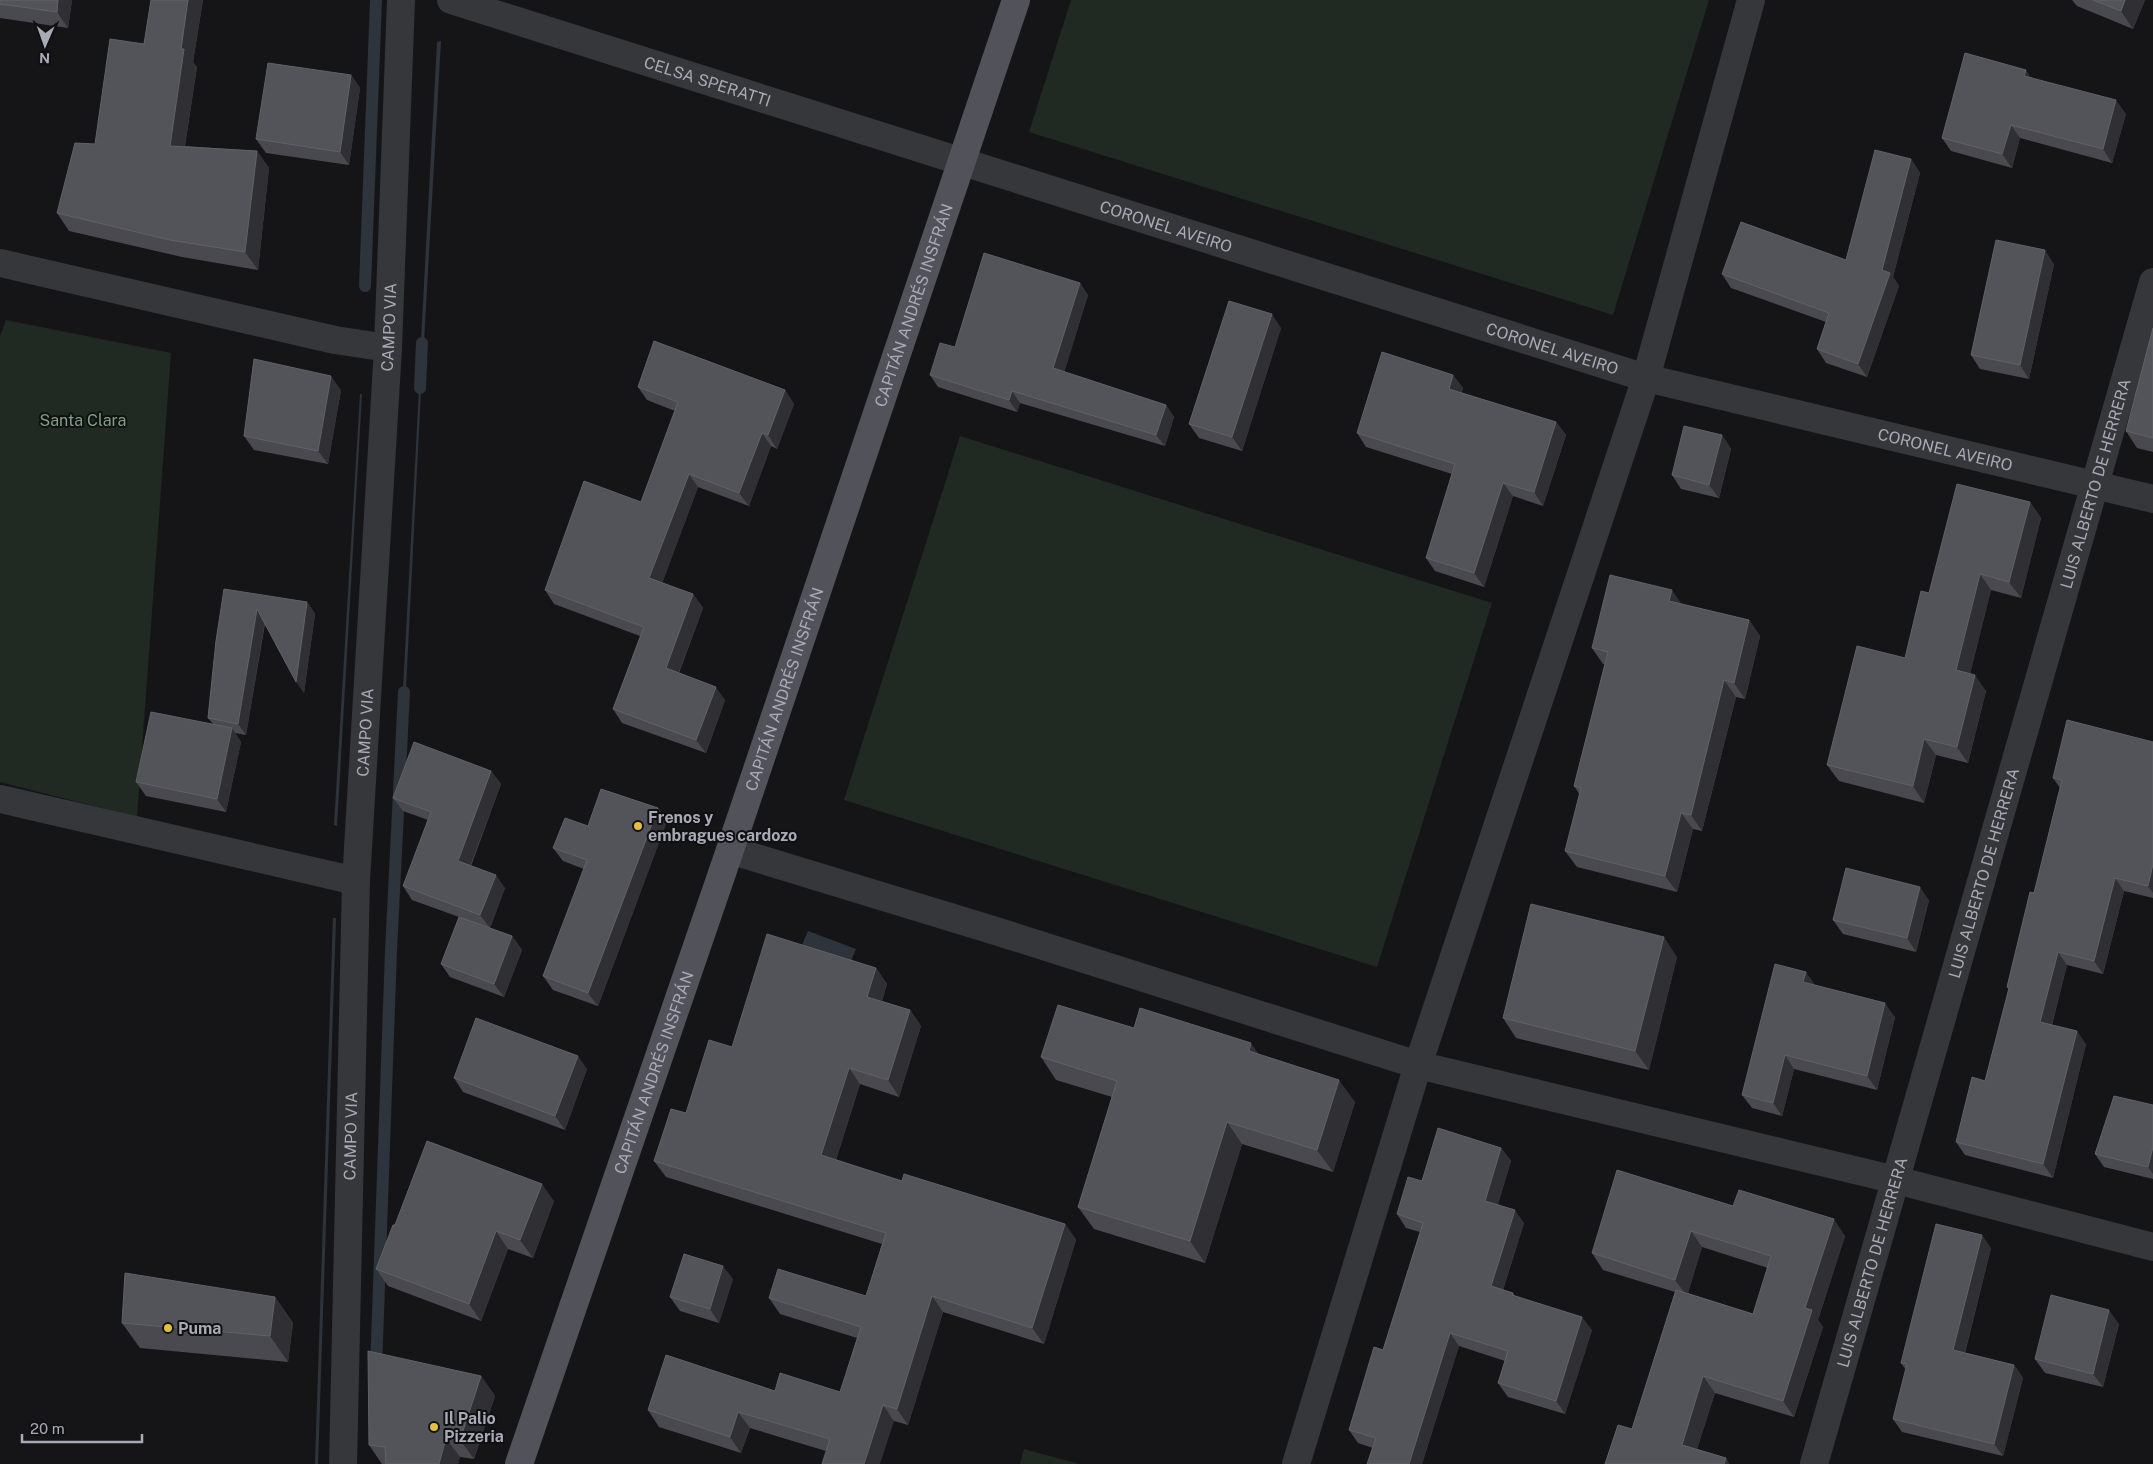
<svg xmlns="http://www.w3.org/2000/svg" width="2153" height="1464" font-family="'Public Sans',sans-serif">
<style>
.green{fill:#212923}
.water{fill:#2e343c}
.lines{fill:none;stroke-linecap:round;stroke-linejoin:round}
.stream{stroke:#2e343c;stroke-width:12}
.minor{stroke:#36373b;stroke-width:28}
.tertiary{stroke:#36373b;stroke-width:28}
.primary{stroke:#52535a;stroke-width:28}
.wall{fill:#49494f;fill-rule:evenodd}
.shaded-wall{fill:#303034}
.building{fill:#53545a;stroke:#616268}
.poi-dot{fill:#e6be3e;stroke:#101012;stroke-width:2}
.labels{text-anchor:middle;stroke-width:4;stroke-linejoin:round;paint-order:stroke}
.street-label{font-size:16px;fill:#a8abb6;stroke:#101012}
.park-label{font-size:16px;fill:#80a085;stroke:#101012}
.poi-label{font-size:16px;font-weight:bold;fill:#a8abb6;stroke:#101012;text-anchor:start}
</style>
<rect width="100%" height="100%" fill="#151517"/>
<g class="green">
<polygon points="1071,0 1709,0 1613,315 1029,132"/>
<polygon points="6,320 171,353 137,817 0,782 0,337"/>
<polygon points="960,436 1492,603 1377,967 844,800"/>
<polygon points="1024,1449 1079,1464 1020,1464"/>
</g>
<g class="water">
<polygon points="441,41 423,359 420,359 437,42"/>
<polygon points="420,371 422,371 405,708 402,708"/>
<polygon points="360,394 362,394 337,826 334,825"/>
<polygon points="333,918 336,918 318,1464 315,1464"/>
<polygon points="808,931 856,949 847,971 799,952"/>
</g>
<g class="lines">
<g class="stream">
<polyline points="365,286 376,0"/>
<polyline points="420,388 422,343"/>
<polyline points="376,1369 391,951 404,692"/>
</g>
<g class="minor">
<path id="s1" d="M 451,0 L 1646,378 L 2153,499"/>
<polyline points="0,263 335,340 388,348"/>
<polyline points="0,799 356,881"/>
<polyline points="730,850 999,932 1418,1065 1896,1180 2153,1247"/>
<polyline points="1296,1464 1418,1065 1646,378 1751,0"/>
<path id="s2" d="M 1814,1464 L 2153,282"/>
</g>
<path class="tertiary" id="s3" d="M 343,1464 L 356,881 L 388,348 L 401,0"/>
<path class="primary" id="s4" d="M 519,1464 L 730,850 L 1016,0"/>
</g>
<g class="wall">
<polygon points="0,0 72,0 68,28 0,18"/>
<polygon points="151,0 203,0 193,62 197,67 185,146 257,151 269,168 258,270 182,257 69,231 57,213 95,144 144,44"/>
<polygon points="2072,0 2145,0 2133,29 2077,6"/>
<polygon points="351,75 360,88 349,165 266,153 256,139"/>
<polygon points="2031,77 2126,114 2112,163 2020,138 2012,168 1951,151 1942,138"/>
<polygon points="1911,159 1920,173 1893,277 1899,286 1867,377 1826,363 1817,349 1826,322 1731,288 1722,274 1846,260"/>
<polygon points="2054,264 2029,379 1980,369 1971,355"/>
<polygon points="1080,283 1088,295 1064,372 1166,405 1174,417 1165,446 1020,403 1017,412 938,387 930,375 955,347"/>
<polygon points="1281,328 1242,451 1199,438 1189,424"/>
<polygon points="2153,328 2153,452 2137,448 2126,431"/>
<polygon points="1453,375 1463,388 1461,393 1556,422 1566,435 1543,506 1513,496 1484,587 1435,571 1426,558 1452,474 1366,447 1357,433"/>
<polygon points="638,387 785,390 794,404 777,449 771,446 749,506 698,487 662,583 693,594 703,608 679,673 725,700 706,753 622,723 613,709 640,636 554,604 545,590 641,502 675,411 647,400"/>
<polygon points="341,390 328,464 254,450 244,436"/>
<polygon points="1722,435 1731,449 1719,498 1681,489 1672,475"/>
<polygon points="2030,502 2041,518 2021,598 1991,590 1970,674 1986,691 1968,763 1936,755 1924,803 1839,781 1827,765 1905,658 1929,593"/>
<polygon points="307,602 315,614 304,693 265,624 246,735 235,733 241,742 226,812 146,796 136,782 213,724 208,718 216,641"/>
<polygon points="1682,604 1749,620 1760,636 1745,699 1736,697 1702,831 1693,829 1677,892 1577,867 1565,851 1580,795 1574,786 1605,664 1603,664 1592,648"/>
<polygon points="2153,742 2153,898 2124,891 2103,974 2067,965 2052,1025 2086,1044 2053,1178 1965,1155 1956,1142 1985,1081 2009,989 2007,987 2034,893 2060,788 2053,778"/>
<polygon points="491,771 501,784 471,866 505,888 490,928 512,936 522,950 504,997 450,977 441,964 459,917 412,900 403,886 428,820 403,811 393,798"/>
<polygon points="658,808 667,821 598,1006 553,990 543,976 584,869 563,861 553,848 588,826"/>
<polygon points="1929,900 1916,952 1843,934 1833,920"/>
<polygon points="1677,957 1649,1070 1516,1038 1503,1018"/>
<polygon points="876,968 887,984 882,1001 910,1010 921,1026 899,1097 860,1084 836,1160 902,1181 1065,1224 1076,1240 1044,1344 943,1312 908,1425 894,1421 826,1451 750,1428 741,1453 659,1427 648,1410 775,1391 840,1392 857,1338 780,1314 769,1298 866,1296 882,1244 666,1177 654,1161 686,1113 732,1047"/>
<polygon points="1815,985 1895,1017 1877,1090 1794,1069 1782,1116 1752,1108 1742,1095"/>
<polygon points="1134,1028 1259,1055 1355,1102 1333,1172 1242,1144 1205,1263 1094,1229 1078,1207 1112,1097 1056,1080 1041,1057"/>
<polygon points="587,1069 565,1130 463,1092 454,1078"/>
<polygon points="2153,1105 2153,1179 2104,1167 2095,1154"/>
<polygon points="1501,1148 1511,1161 1498,1204 1524,1223 1503,1290 1513,1293 1515,1296 1592,1330 1565,1414 1508,1397 1498,1383 1505,1361 1459,1346 1422,1464 1367,1464 1373,1448 1358,1443 1349,1430 1383,1350 1420,1232 1406,1228 1397,1214 1422,1181"/>
<polygon points="554,1201 533,1258 508,1249 481,1321 388,1286 376,1269 395,1225"/>
<path d="M 1733,1206 L 1845,1236 L 1818,1320 L 1823,1327 L 1794,1417 L 1715,1393 L 1697,1449 L 1726,1458 L 1729,1464 L 1605,1464 L 1632,1429 L 1675,1292 L 1603,1270 L 1592,1253 ZM 1702,1247 L 1768,1268 L 1753,1314 L 1688,1293 Z"/>
<polygon points="1991,1248 1965,1353 2014,1365 2023,1378 2003,1456 1902,1432 1893,1419 1906,1370 1901,1363"/>
<polygon points="733,1279 719,1323 680,1311 670,1297"/>
<polygon points="275,1297 293,1323 288,1362 140,1348 122,1323"/>
<polygon points="2119,1324 2103,1387 2045,1373 2035,1359"/>
<polygon points="481,1376 495,1396 474,1459 460,1457 458,1464 382,1464 369,1445"/>
</g>
<g class="shaded-wall">
<polygon points="58,0 72,0 68,28 57,12"/>
<polygon points="188,0 203,0 193,62 197,67 182,163 170,146 181,49"/>
<polygon points="2125,0 2145,0 2133,29 2121,11"/>
<polygon points="2026,70 2035,84 2024,76"/>
<polygon points="351,75 360,88 349,165 340,152"/>
<polygon points="2116,100 2126,114 2112,163 2103,149"/>
<polygon points="2011,125 2020,138 2012,168 2002,154"/>
<polygon points="257,151 269,168 258,270 245,252"/>
<polygon points="1911,159 1920,173 1893,277 1899,286 1867,377 1858,364"/>
<polygon points="2045,250 2054,264 2029,379 2020,365"/>
<polygon points="1080,283 1088,295 1062,380 1053,368"/>
<polygon points="1272,314 1281,328 1242,451 1232,437"/>
<polygon points="1453,375 1463,388 1458,402 1449,389"/>
<polygon points="331,376 341,390 328,464 318,451"/>
<polygon points="785,390 794,404 777,449 768,435"/>
<polygon points="1012,391 1020,403 1017,412 1009,400"/>
<polygon points="1166,405 1174,417 1165,446 1156,435"/>
<polygon points="1556,422 1566,435 1543,506 1534,492"/>
<polygon points="762,433 771,446 749,506 739,493"/>
<polygon points="1722,435 1731,449 1719,498 1709,485"/>
<polygon points="689,474 698,487 659,592 649,578"/>
<polygon points="1503,483 1513,496 1484,587 1474,573"/>
<polygon points="2030,502 2041,518 2021,598 2009,582"/>
<polygon points="1980,574 1991,590 1967,686 1956,670"/>
<polygon points="1672,590 1683,606 1669,601"/>
<polygon points="693,594 703,608 675,682 666,668"/>
<polygon points="307,602 315,614 304,693 296,682"/>
<polygon points="257,609 265,621 246,735 238,724"/>
<polygon points="1749,620 1760,636 1745,699 1734,683"/>
<polygon points="1975,675 1986,691 1968,763 1957,747"/>
<polygon points="1724,680 1736,697 1702,831 1691,815"/>
<polygon points="716,687 725,700 706,753 696,740"/>
<polygon points="232,728 241,742 226,812 217,799"/>
<polygon points="1924,739 1936,755 1924,803 1913,786"/>
<polygon points="491,771 501,784 467,874 458,861"/>
<polygon points="658,808 667,821 598,1006 588,993"/>
<polygon points="1681,813 1693,829 1677,892 1665,876"/>
<polygon points="2153,864 2153,893 2148,886"/>
<polygon points="496,875 505,888 490,928 480,915"/>
<polygon points="2115,878 2124,891 2103,974 2094,961"/>
<polygon points="1920,887 1929,900 1916,952 1907,938"/>
<polygon points="512,936 522,950 504,997 494,984"/>
<polygon points="1664,937 1677,957 1649,1070 1635,1051"/>
<polygon points="2058,952 2067,965 2049,1035 2040,1022"/>
<polygon points="876,968 887,984 878,1013 867,997"/>
<polygon points="1806,972 1815,985 1803,982"/>
<polygon points="1885,1003 1895,1017 1877,1090 1867,1076"/>
<polygon points="910,1010 921,1026 899,1097 888,1080"/>
<polygon points="2077,1031 2086,1044 2053,1178 2043,1164"/>
<polygon points="1251,1043 1267,1066 1249,1051"/>
<polygon points="1785,1055 1794,1069 1782,1116 1773,1103"/>
<polygon points="578,1056 587,1069 565,1130 555,1116"/>
<polygon points="849,1068 860,1084 832,1172 821,1155"/>
<polygon points="1339,1080 1355,1102 1333,1172 1317,1150"/>
<polygon points="1227,1122 1242,1144 1205,1263 1190,1241"/>
<polygon points="2153,1147 2153,1174 2148,1167"/>
<polygon points="1501,1148 1511,1161 1495,1214 1485,1201"/>
<polygon points="542,1184 554,1201 533,1258 520,1240"/>
<polygon points="1515,1210 1524,1223 1500,1299 1491,1286"/>
<polygon points="1834,1219 1845,1236 1818,1320 1823,1327 1794,1417 1783,1401 1805,1308"/>
<polygon points="1065,1224 1076,1240 1044,1344 1032,1328"/>
<polygon points="496,1231 508,1249 481,1321 469,1304"/>
<polygon points="1691,1231 1702,1247 1687,1296 1675,1280"/>
<polygon points="1982,1235 1991,1248 1962,1363 1953,1350"/>
<polygon points="723,1266 733,1279 719,1323 710,1309"/>
<polygon points="932,1296 943,1312 908,1425 897,1409"/>
<polygon points="275,1297 293,1323 288,1362 270,1336"/>
<polygon points="2109,1310 2119,1324 2103,1387 2093,1374"/>
<polygon points="1582,1317 1592,1330 1565,1414 1556,1401"/>
<polygon points="1450,1333 1459,1346 1422,1464 1409,1464"/>
<polygon points="2014,1365 2023,1378 2003,1456 1994,1444"/>
<polygon points="481,1376 495,1396 474,1459 460,1440"/>
<polygon points="1703,1376 1715,1393 1693,1461 1682,1445"/>
<polygon points="883,1405 894,1421 880,1464 864,1464"/>
<polygon points="738,1412 750,1428 741,1453 730,1437"/>
<polygon points="446,1438 460,1457 458,1464 439,1464"/>
<polygon points="1726,1458 1729,1464 1724,1464"/>
</g>
<g class="building">
<polygon points="0,0 58,0 57,12 0,4"/>
<polygon points="151,0 188,0 181,49 184,49 170,146 257,151 245,252 170,240 57,213 75,143 95,144 110,39 144,44"/>
<polygon points="2093,0 2125,0 2121,11"/>
<polygon points="1965,53 2026,70 2024,76 2116,100 2103,149 2011,125 2002,154 1942,138"/>
<polygon points="268,63 351,75 340,152 256,139"/>
<polygon points="1875,150 1911,159 1882,270 1890,273 1858,364 1817,349 1829,313 1722,274 1741,222 1846,260"/>
<polygon points="1996,240 2045,250 2020,365 1971,355"/>
<polygon points="984,253 1080,283 1053,368 1166,405 1156,435 1012,391 1009,400 930,375 940,343 955,347"/>
<polygon points="1229,301 1272,314 1232,437 1189,424"/>
<polygon points="2153,328 2153,438 2126,431"/>
<polygon points="654,341 785,390 768,435 762,433 739,493 689,474 649,578 693,594 666,668 716,687 696,740 613,709 644,627 545,590 584,481 641,502 678,402 638,387"/>
<polygon points="1382,352 1453,375 1449,389 1556,422 1534,492 1503,483 1474,573 1426,558 1455,464 1357,433"/>
<polygon points="254,359 331,376 318,451 244,436"/>
<polygon points="1684,426 1722,435 1709,485 1672,475"/>
<polygon points="1957,484 2030,502 2009,582 1980,574 1956,670 1975,675 1957,747 1924,739 1913,786 1827,765 1857,646 1905,658 1921,591 1929,593"/>
<polygon points="1610,575 1672,590 1669,601 1749,620 1734,683 1724,680 1691,815 1681,813 1665,876 1565,851 1581,788 1574,786 1608,652 1592,648"/>
<polygon points="224,589 307,602 296,682 257,609 238,724 208,718 216,641"/>
<polygon points="151,712 232,728 217,799 136,782"/>
<polygon points="2067,720 2153,742 2153,864 2148,886 2115,878 2094,961 2058,952 2040,1022 2077,1031 2043,1164 1956,1142 1972,1077 1985,1081 2009,988 2007,987 2030,892 2034,893 2062,780 2053,778"/>
<polygon points="414,742 491,771 458,861 496,875 480,915 403,886 431,812 393,798"/>
<polygon points="601,789 658,808 588,993 543,976 587,860 553,848 565,818 588,826"/>
<polygon points="1846,868 1920,887 1907,938 1833,920"/>
<polygon points="1531,904 1664,937 1635,1051 1503,1018"/>
<polygon points="459,917 512,936 494,984 441,964"/>
<polygon points="767,934 876,968 867,997 910,1010 888,1080 849,1068 821,1155 902,1181 904,1174 1065,1224 1032,1328 932,1296 897,1409 883,1405 864,1464 822,1464 830,1439 738,1412 730,1437 648,1410 666,1355 775,1391 780,1373 840,1392 861,1327 769,1298 778,1269 866,1296 886,1233 654,1161 671,1109 686,1113 709,1040 732,1047"/>
<polygon points="1775,964 1806,972 1803,982 1885,1003 1867,1076 1785,1055 1773,1103 1742,1095"/>
<polygon points="1058,1005 1134,1028 1140,1008 1251,1043 1249,1051 1339,1080 1317,1150 1227,1122 1190,1241 1078,1207 1117,1081 1041,1057"/>
<polygon points="476,1018 578,1056 555,1116 454,1078"/>
<polygon points="2114,1096 2153,1105 2153,1147 2148,1167 2095,1154"/>
<polygon points="1438,1128 1501,1148 1485,1201 1515,1210 1491,1286 1513,1293 1512,1295 1582,1317 1556,1401 1498,1383 1508,1351 1450,1333 1409,1464 1367,1464 1376,1438 1349,1430 1374,1347 1383,1350 1423,1223 1397,1214 1408,1177 1422,1181"/>
<polygon points="427,1141 542,1184 520,1240 496,1231 469,1304 376,1269 393,1225 395,1225"/>
<polygon points="1617,1170 1733,1206 1739,1190 1834,1219 1805,1308 1812,1310 1783,1401 1703,1376 1682,1445 1726,1458 1724,1464 1605,1464 1618,1425 1632,1429 1676,1290 1753,1314 1771,1256 1691,1231 1675,1280 1592,1253"/>
<polygon points="1936,1224 1982,1235 1953,1350 2014,1365 1994,1444 1893,1419 1907,1364 1901,1363"/>
<polygon points="684,1254 723,1266 710,1309 670,1297"/>
<polygon points="125,1273 275,1297 270,1336 122,1323"/>
<polygon points="2051,1295 2109,1310 2093,1374 2035,1359"/>
<polygon points="368,1351 481,1376 460,1440 446,1438 439,1464 386,1464 385,1447 369,1445"/>
</g>
<g class="poi-dot">
<circle cx="638" cy="826" r="5"/>
<circle cx="168" cy="1328" r="5"/>
<circle cx="434" cy="1427" r="5"/>
</g>
<g class="labels">
<g class="street-label">
<text dy="6" stroke="none"><textPath href="#s1" startOffset="269">CELSA SPERATTI</textPath></text>
<text dy="6" stroke="none"><textPath href="#s1" startOffset="750">CORONEL AVEIRO</textPath></text>
<text dy="6" stroke="none"><textPath href="#s4" startOffset="1224">CAPITÁN ANDRÉS INSFRÁN</textPath></text>
<text dy="6" stroke="none"><textPath href="#s3" startOffset="1138">CAMPO VIA</textPath></text>
<text dy="6" stroke="none"><textPath href="#s1" startOffset="1155">CORONEL AVEIRO</textPath></text>
<text dy="6" stroke="none"><textPath href="#s1" startOffset="1561">CORONEL AVEIRO</textPath></text>
<text dy="6" stroke="none"><textPath href="#s2" startOffset="1020">LUIS ALBERTO DE HERRERA</textPath></text>
<text dy="6" stroke="none"><textPath href="#s4" startOffset="819">CAPITÁN ANDRÉS INSFRÁN</textPath></text>
<text dy="6" stroke="none"><textPath href="#s3" startOffset="732">CAMPO VIA</textPath></text>
<text dy="6" stroke="none"><textPath href="#s2" startOffset="615">LUIS ALBERTO DE HERRERA</textPath></text>
<text dy="6" stroke="none"><textPath href="#s4" startOffset="414">CAPITÁN ANDRÉS INSFRÁN</textPath></text>
<text dy="6" stroke="none"><textPath href="#s3" startOffset="328">CAMPO VIA</textPath></text>
<text dy="6" stroke="none"><textPath href="#s2" startOffset="210">LUIS ALBERTO DE HERRERA</textPath></text>
</g>
<g class="park-label">
<text x="83" y="426">Santa Clara</text>
</g>
<g class="poi-label">
<text x="648" y="823">Frenos y<tspan x="648" dy="18">embragues cardozo</tspan></text>
<text x="178" y="1334">Puma</text>
<text x="444" y="1424">Il Palio<tspan x="444" dy="18">Pizzeria</tspan></text>
</g>
</g>
<g transform="translate(45 45) rotate(182)" stroke="#101012" stroke-width="4" paint-order="stroke">
<path d="M0-4L9 19L0 12L-9 19Z" fill="#a8abb6"/>
<text y="-8" font-size="14" font-weight="bold" text-anchor="middle" fill="#a8abb6">N</text>
</g>
<path d="M22 1434v8h120v-8" fill="none" stroke="#a8abb6" stroke-width="2.5"/>
<text x="30" y="1434" font-size="15" fill="#a8abb6" stroke="#101012" stroke-width="4" paint-order="stroke">20 m</text>
</svg>
